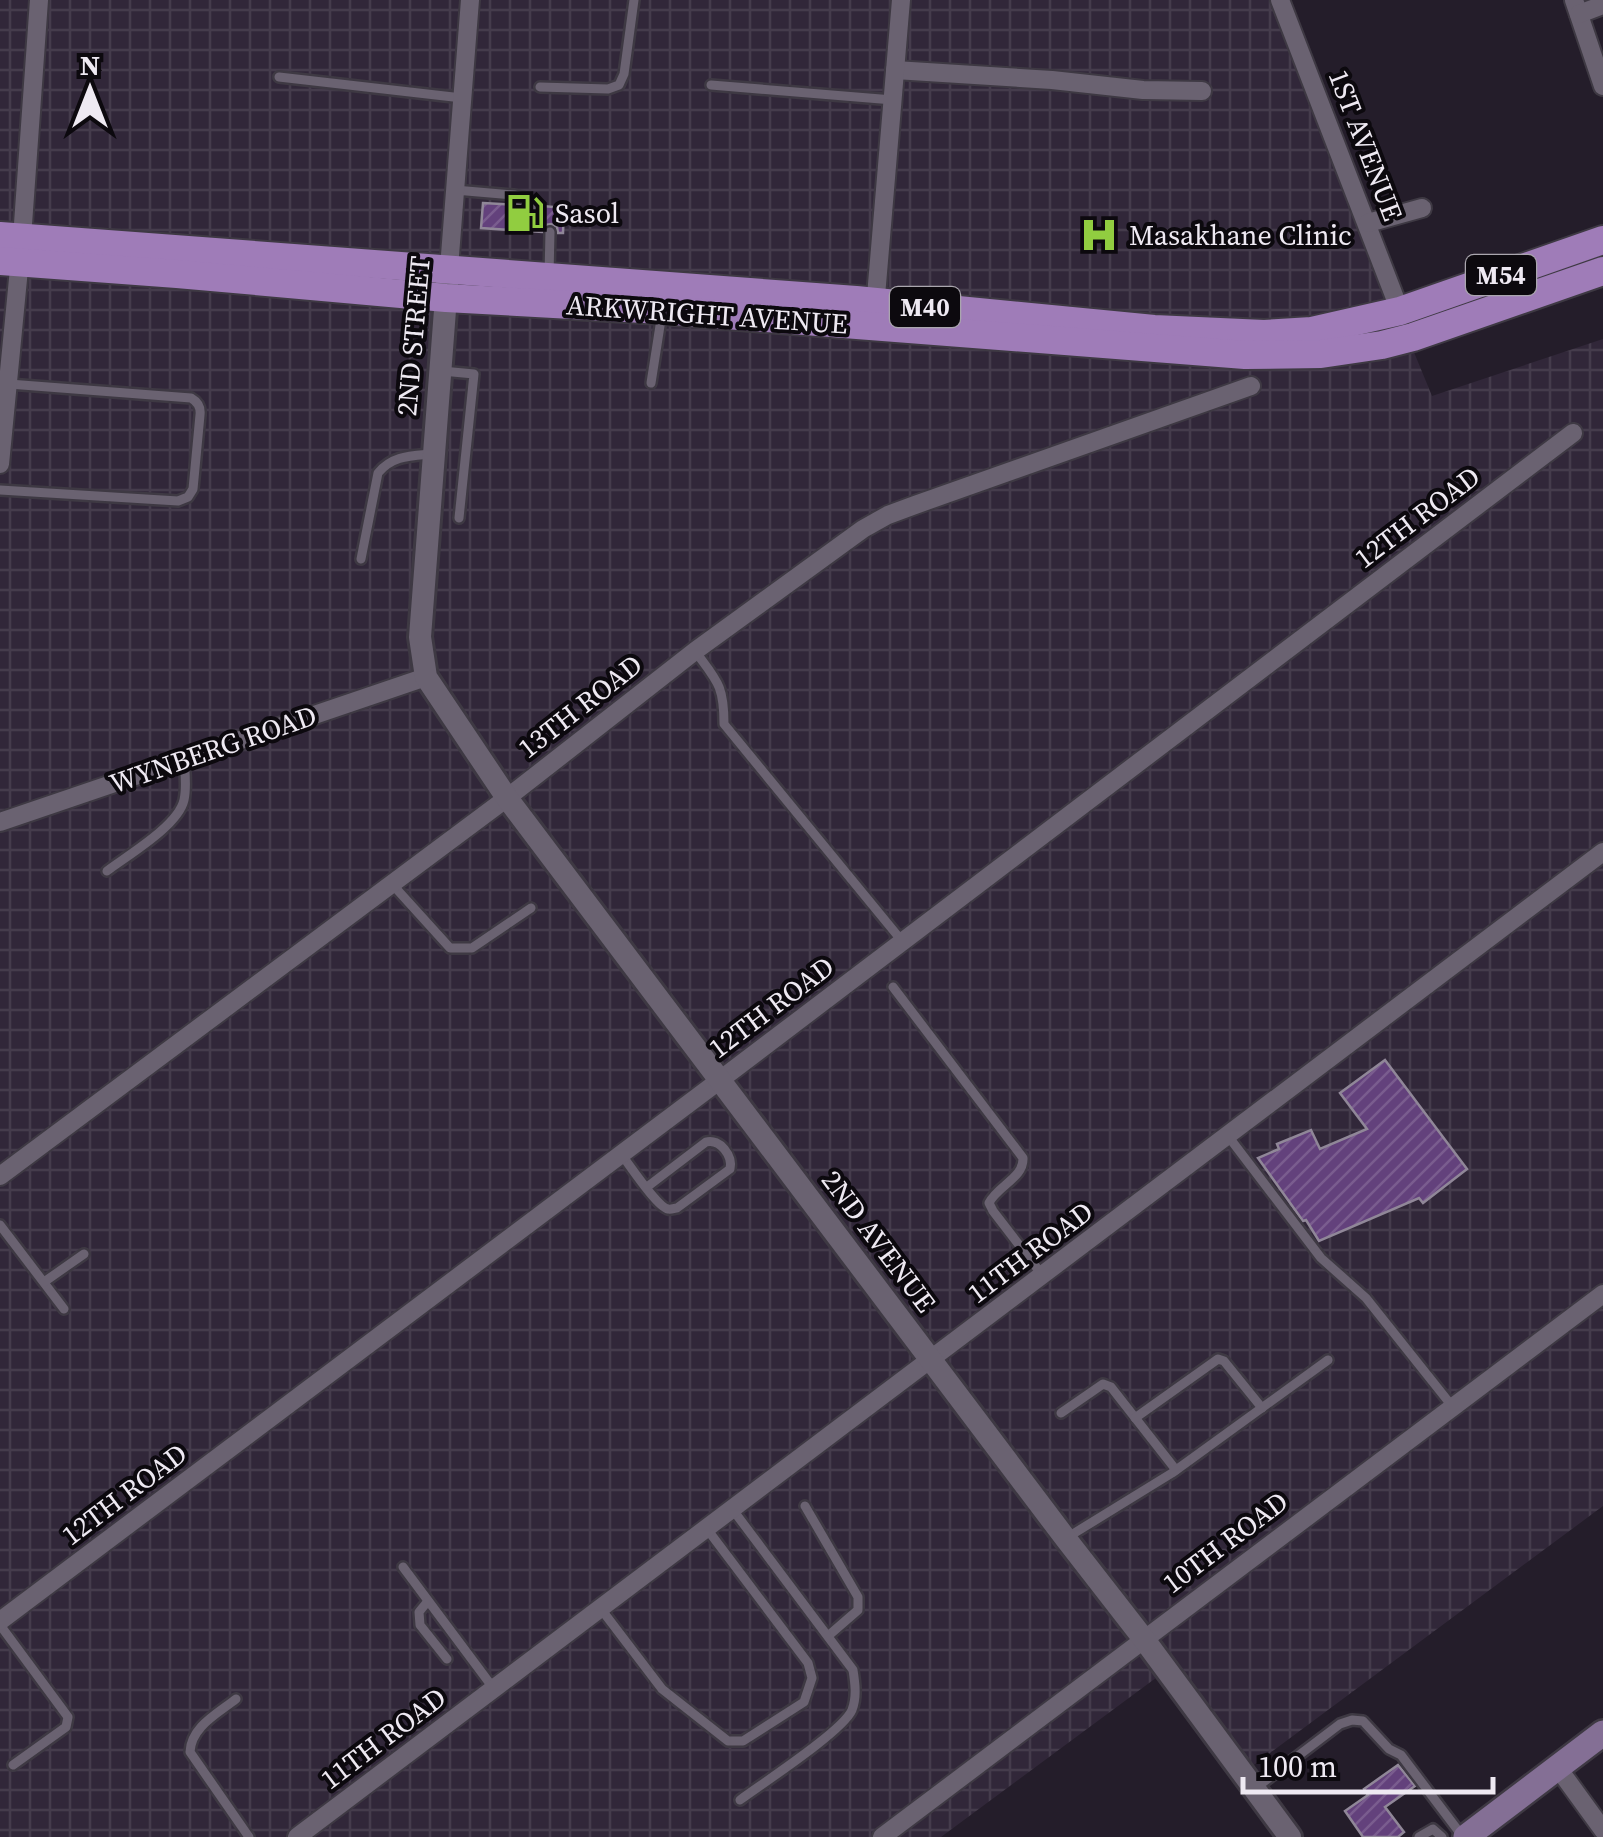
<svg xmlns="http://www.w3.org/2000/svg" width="1603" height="1837" font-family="'Source Serif 4',serif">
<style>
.industrial{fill:url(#industrial-grid)}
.building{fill:url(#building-hatch);stroke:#908798;stroke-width:2.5}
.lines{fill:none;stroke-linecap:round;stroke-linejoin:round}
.service-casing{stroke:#3e3943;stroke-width:14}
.minor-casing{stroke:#3e3943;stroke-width:22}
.tertiary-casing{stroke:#3e3943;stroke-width:28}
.secondary-casing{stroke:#3e3943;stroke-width:30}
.primary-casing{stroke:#3e3943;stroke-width:32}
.service{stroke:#6a6271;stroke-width:9}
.minor{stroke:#6a6271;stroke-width:18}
.tertiary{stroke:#6a6271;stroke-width:22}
.secondary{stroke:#846f95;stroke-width:25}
.primary{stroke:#9f7cb8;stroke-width:28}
.labels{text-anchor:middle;stroke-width:8;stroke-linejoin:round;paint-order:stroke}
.shield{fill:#0c090e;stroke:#aaa6ae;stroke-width:2.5}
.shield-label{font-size:25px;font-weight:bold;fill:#eee9f2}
.street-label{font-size:28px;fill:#eee9f2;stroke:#0c090e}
.poi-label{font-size:28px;fill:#eee9f2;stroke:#0c090e;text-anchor:start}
</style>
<defs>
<pattern id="industrial-grid" width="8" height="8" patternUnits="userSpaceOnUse" patternTransform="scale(2.5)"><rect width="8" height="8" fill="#312739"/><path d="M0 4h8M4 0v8" fill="none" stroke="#453c4c"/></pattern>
<pattern id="building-hatch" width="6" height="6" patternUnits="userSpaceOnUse" patternTransform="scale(2.5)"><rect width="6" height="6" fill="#63417c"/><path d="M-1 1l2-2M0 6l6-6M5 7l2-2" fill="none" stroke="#7a5c8f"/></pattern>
</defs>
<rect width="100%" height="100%" fill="#241d2a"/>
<polygon class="industrial" points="0,0 1269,0 1432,396 1603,339 1603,1506 1243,1773 1168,1669 941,1837 0,1837"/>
<g class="building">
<polygon points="483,203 520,205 535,214 541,212 543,206 564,208 563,233 558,233 557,227 551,224 545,225 542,232 481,228"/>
<polygon points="1385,1060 1467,1169 1423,1203 1419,1198 1319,1241 1306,1220 1303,1221 1258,1158 1279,1149 1277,1144 1311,1130 1320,1149 1367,1129 1340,1093"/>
<polygon points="1398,1765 1415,1786 1385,1807 1404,1832 1398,1837 1363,1837 1345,1811 1368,1795 1364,1789"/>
</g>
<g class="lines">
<g class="service-casing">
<g id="service">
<polyline points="279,77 462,98"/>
<polyline points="711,85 893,100"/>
<polyline points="540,87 608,89 619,85 624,74 634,0"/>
<polyline points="455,190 514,195 523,197 535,206"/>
<polyline points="549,275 550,232"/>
<polyline points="442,371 474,374 459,518"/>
<polyline points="651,383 662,313"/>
<path d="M 0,490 L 178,501 L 188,497 L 193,489 L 200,415 C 201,407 198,402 191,398 L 9,384"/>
<path d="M 361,559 L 378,473 C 392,456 409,456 431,454"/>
<path d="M 695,651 C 717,681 724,685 724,724 L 902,941"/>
<path d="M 107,871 C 128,855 178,826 184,800 C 187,787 185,772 184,759"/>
<polyline points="392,884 450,948 472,948 531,908"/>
<path d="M 893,987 L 1023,1158 C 1024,1178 997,1186 989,1203 L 993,1211 L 1043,1276"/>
<polyline points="1228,1136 1321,1258 1366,1298 1452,1406"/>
<path d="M 621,1154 C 629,1164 657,1207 668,1209 C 671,1210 674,1208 677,1208 L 730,1169 C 733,1156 720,1138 706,1142 L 647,1187"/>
<polyline points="0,1225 64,1309"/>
<polyline points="44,1282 84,1254"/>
<polyline points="1061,1413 1103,1384 1111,1387 1176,1470"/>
<polyline points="1135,1418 1218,1359 1224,1361 1262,1408"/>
<polyline points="805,1506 858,1597 858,1610 828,1636"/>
<path d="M 733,1510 L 853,1670 C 855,1683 857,1697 852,1710 C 843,1731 763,1783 740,1800"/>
<polyline points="1068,1537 1172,1473 1328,1360"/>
<polyline points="403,1567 494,1689"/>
<polyline points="428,1601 419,1612 420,1625 447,1659"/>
<polyline points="601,1609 662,1689 728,1741 743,1741 804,1702 812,1678 808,1663 707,1529"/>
<polyline points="0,1625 68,1717 66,1727 13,1765"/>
<path d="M 236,1699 C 217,1714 191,1727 190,1752 L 249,1837"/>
<polyline points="1257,1787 1340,1724 1352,1720 1363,1721 1389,1749 1401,1755 1463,1837"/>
<polyline points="1419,1837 1433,1829 1442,1837"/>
</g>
</g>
<g class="minor-casing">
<g id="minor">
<polyline points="1280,0 1400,311"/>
<polyline points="1574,0 1603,86"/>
<polyline points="1579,14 1603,5"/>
<polyline points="895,70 1052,80 1143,90 1202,91"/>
<polyline points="1368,223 1422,208"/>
<polyline points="449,268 470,0"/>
<polyline points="875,308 901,0"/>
<polyline points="0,464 22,238 39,0"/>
<polyline points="0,822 426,677"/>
<polyline points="0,1176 507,798 695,651 863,529 888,515 915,505 1251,386"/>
<polyline points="0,1621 720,1080 1573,433"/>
<polyline points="1558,1768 1603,1830"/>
<polyline points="297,1837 1603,852"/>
<polyline points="882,1837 1603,1294"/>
</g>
</g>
<g class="tertiary-casing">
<polyline id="tertiary" points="447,284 420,637 426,677 507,798 1066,1539 1143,1638 1290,1837"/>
</g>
<g class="secondary-casing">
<polyline id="secondary" points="1466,1837 1603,1733"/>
</g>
<g class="primary-casing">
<g id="primary">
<polyline points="0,236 856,300 1154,329 1264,334 1312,331 1400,311 1603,240"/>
<polyline points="0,261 177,274 446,298 662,310 1245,355 1321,354 1382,345 1413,337 1603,271"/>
</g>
</g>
<use href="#service" class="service"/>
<use href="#minor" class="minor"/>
<use href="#tertiary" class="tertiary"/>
<use href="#secondary" class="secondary"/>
<use href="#primary" class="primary"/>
</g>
<defs>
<g id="fuel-bare" transform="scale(3)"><path d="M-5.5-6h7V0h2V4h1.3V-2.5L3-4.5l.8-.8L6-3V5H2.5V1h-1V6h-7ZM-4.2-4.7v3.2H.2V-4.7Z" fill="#91cd40" stroke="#0c090e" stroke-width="2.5" paint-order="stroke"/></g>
<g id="hospital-bare" transform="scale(3)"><path d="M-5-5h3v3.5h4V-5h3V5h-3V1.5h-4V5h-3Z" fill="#91cd40" stroke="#0c090e" stroke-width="2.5" paint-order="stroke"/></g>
</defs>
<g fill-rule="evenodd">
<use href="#fuel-bare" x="525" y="213"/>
<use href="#hospital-bare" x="1099" y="235"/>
</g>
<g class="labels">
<g class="shield">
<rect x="1466" y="255" width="70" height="40" rx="8"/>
<rect x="890" y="287" width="70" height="40" rx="8"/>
</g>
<g class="shield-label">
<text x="1501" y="284">M54</text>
<text x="925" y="316">M40</text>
</g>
<g class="street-label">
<text transform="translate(1366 145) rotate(69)" y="10">1ST AVENUE</text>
<text transform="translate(707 314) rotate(4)" y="10">ARKWRIGHT AVENUE</text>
<text transform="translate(413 336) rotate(-85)" y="10">2ND STREET</text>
<text transform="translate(1417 517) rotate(-37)" y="10">12TH ROAD</text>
<text transform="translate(580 706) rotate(-38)" y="10">13TH ROAD</text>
<text transform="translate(213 749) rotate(-19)" y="10">WYNBERG ROAD</text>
<text transform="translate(771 1007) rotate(-37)" y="10">12TH ROAD</text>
<text transform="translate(879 1241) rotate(53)" y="10">2ND AVENUE</text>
<text transform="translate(1030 1252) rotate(-37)" y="10">11TH ROAD</text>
<text transform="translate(124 1494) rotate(-37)" y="10">12TH ROAD</text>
<text transform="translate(1225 1542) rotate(-37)" y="10">10TH ROAD</text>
<text transform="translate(383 1738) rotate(-37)" y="10">11TH ROAD</text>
</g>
<g class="poi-label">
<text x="555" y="223">Sasol</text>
<text x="1129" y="245">Masakhane Clinic</text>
</g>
</g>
<g transform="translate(90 90)" stroke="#0c090e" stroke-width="8" paint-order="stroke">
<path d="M0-8L18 38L0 25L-18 38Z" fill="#eee9f2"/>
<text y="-15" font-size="28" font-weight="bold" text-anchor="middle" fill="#eee9f2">N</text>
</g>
<path d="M1243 1777v15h250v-15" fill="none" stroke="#eee9f2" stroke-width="5"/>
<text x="1258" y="1777" font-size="30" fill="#eee9f2" stroke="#0c090e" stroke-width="8" paint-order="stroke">100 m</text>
</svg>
